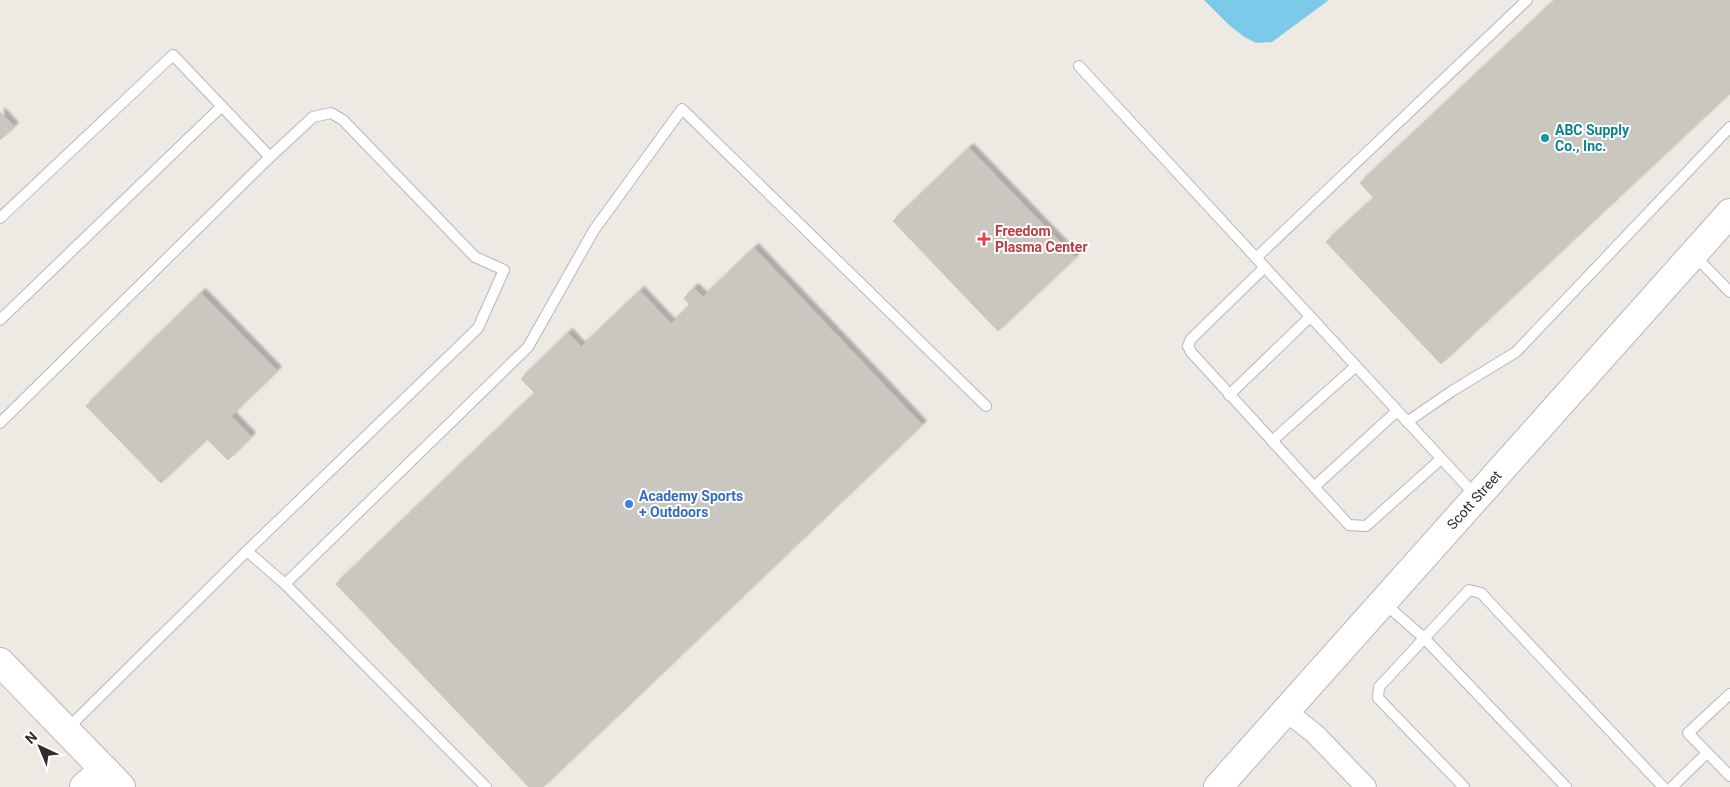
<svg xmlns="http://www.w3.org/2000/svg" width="1730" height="787" font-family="Roboto,sans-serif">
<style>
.water{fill:#7ccae9}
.building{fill:#cac7c0;stroke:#cac5bb;filter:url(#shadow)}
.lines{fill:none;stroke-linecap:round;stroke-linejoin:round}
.lane-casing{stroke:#b5b7c0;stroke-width:12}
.street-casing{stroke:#b5b7c0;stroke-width:22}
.secondary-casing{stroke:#b5b7c0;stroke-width:30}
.lane{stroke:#fff;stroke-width:10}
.street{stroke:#fff;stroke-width:20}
.secondary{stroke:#fff;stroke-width:28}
.culture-dot{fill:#0f9aa8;stroke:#fff;stroke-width:2}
.health-dot{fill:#e0444e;stroke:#fff;stroke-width:2}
.shop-dot{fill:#3f7fe0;stroke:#fff;stroke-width:2}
.labels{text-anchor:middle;stroke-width:4;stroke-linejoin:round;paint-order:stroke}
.culture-label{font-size:14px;font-weight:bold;fill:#0d838f;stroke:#fff;text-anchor:start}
.health-label{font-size:14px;font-weight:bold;fill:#be3a42;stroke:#fff;text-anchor:start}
.shop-label{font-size:14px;font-weight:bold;fill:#366cbe;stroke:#fff;text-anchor:start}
.street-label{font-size:14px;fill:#2e2e2e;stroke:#fff}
</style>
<defs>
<filter id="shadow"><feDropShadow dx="4.5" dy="-4.5" stdDeviation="1" flood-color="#0004"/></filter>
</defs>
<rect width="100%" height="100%" fill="#eee9e2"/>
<polygon class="water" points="1204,0 1329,0 1272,42 1256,43 1243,36 1229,25"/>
<g class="building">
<polygon points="1555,0 1730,0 1730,93 1441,364 1326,242 1374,198 1360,183"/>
<polygon points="0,112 14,127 0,140"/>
<polygon points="969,148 1075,258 998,331 893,221"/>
<polygon points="754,248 922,425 543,787 529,787 336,584 535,393 521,379 568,333 581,347 640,291 671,324 690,305 684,298 694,288 703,297"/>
<polygon points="201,293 277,371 231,416 251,437 228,460 207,439 161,483 86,406"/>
</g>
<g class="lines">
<g class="lane-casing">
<g id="lane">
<polyline points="1079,66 1476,496"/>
<polyline points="0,218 173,55 270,157 313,117 331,113 343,120 475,257 504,270 478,328 247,551"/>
<polyline points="1694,255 1730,292"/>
<polyline points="1256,258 1527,0"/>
<polyline points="1265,267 1191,339 1188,346 1191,352 1349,525 1366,526 1441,459"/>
<polyline points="0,320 222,106"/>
<polyline points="1229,395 1310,317"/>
<polyline points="1407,422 1452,391 1516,352 1730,127"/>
<polyline points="0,423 270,157"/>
<polyline points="1272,441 1356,366"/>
<polyline points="1314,487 1397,411"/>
<polyline points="1384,603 1424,638 1566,787"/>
<polyline points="1730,694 1688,733 1730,776"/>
<polyline points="67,729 247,551 285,584"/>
<polyline points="486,787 285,584 528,347 594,230 682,109 986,406"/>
<polyline points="1464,787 1378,698 1379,687 1469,590 1481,593 1663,787"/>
<polyline points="1672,787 1707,753"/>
</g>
</g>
<g class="street-casing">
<polyline id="street" points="1286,711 1315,734 1366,787"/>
</g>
<g class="secondary-casing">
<g id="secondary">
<polyline points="0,662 121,787"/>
<polyline points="84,787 104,769"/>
<polyline points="1218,787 1730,213"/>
</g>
</g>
<use href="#lane" class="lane"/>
<use href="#street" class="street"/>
<use href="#secondary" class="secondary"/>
</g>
<circle class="culture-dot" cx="1545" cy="138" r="5"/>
<path class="health-dot" d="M981.5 231.5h5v5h5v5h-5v5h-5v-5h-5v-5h5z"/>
<circle class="shop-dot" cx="629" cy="504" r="5"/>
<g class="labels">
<g class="culture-label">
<text x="1555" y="135">ABC Supply<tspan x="1555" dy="16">Co., Inc.</tspan></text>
</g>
<g class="health-label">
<text x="995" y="236">Freedom<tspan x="995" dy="16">Plasma Center</tspan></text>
</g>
<g class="shop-label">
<text x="639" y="501">Academy Sports<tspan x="639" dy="16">+ Outdoors</tspan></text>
</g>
<g class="street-label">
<text transform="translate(1474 500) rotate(-48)" y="5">Scott Street</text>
</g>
</g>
<g transform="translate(40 747) rotate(316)" stroke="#ffffff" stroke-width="4" paint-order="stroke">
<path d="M0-4L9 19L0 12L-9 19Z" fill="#2e2e2e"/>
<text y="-8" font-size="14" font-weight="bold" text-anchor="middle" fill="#2e2e2e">N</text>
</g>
</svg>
